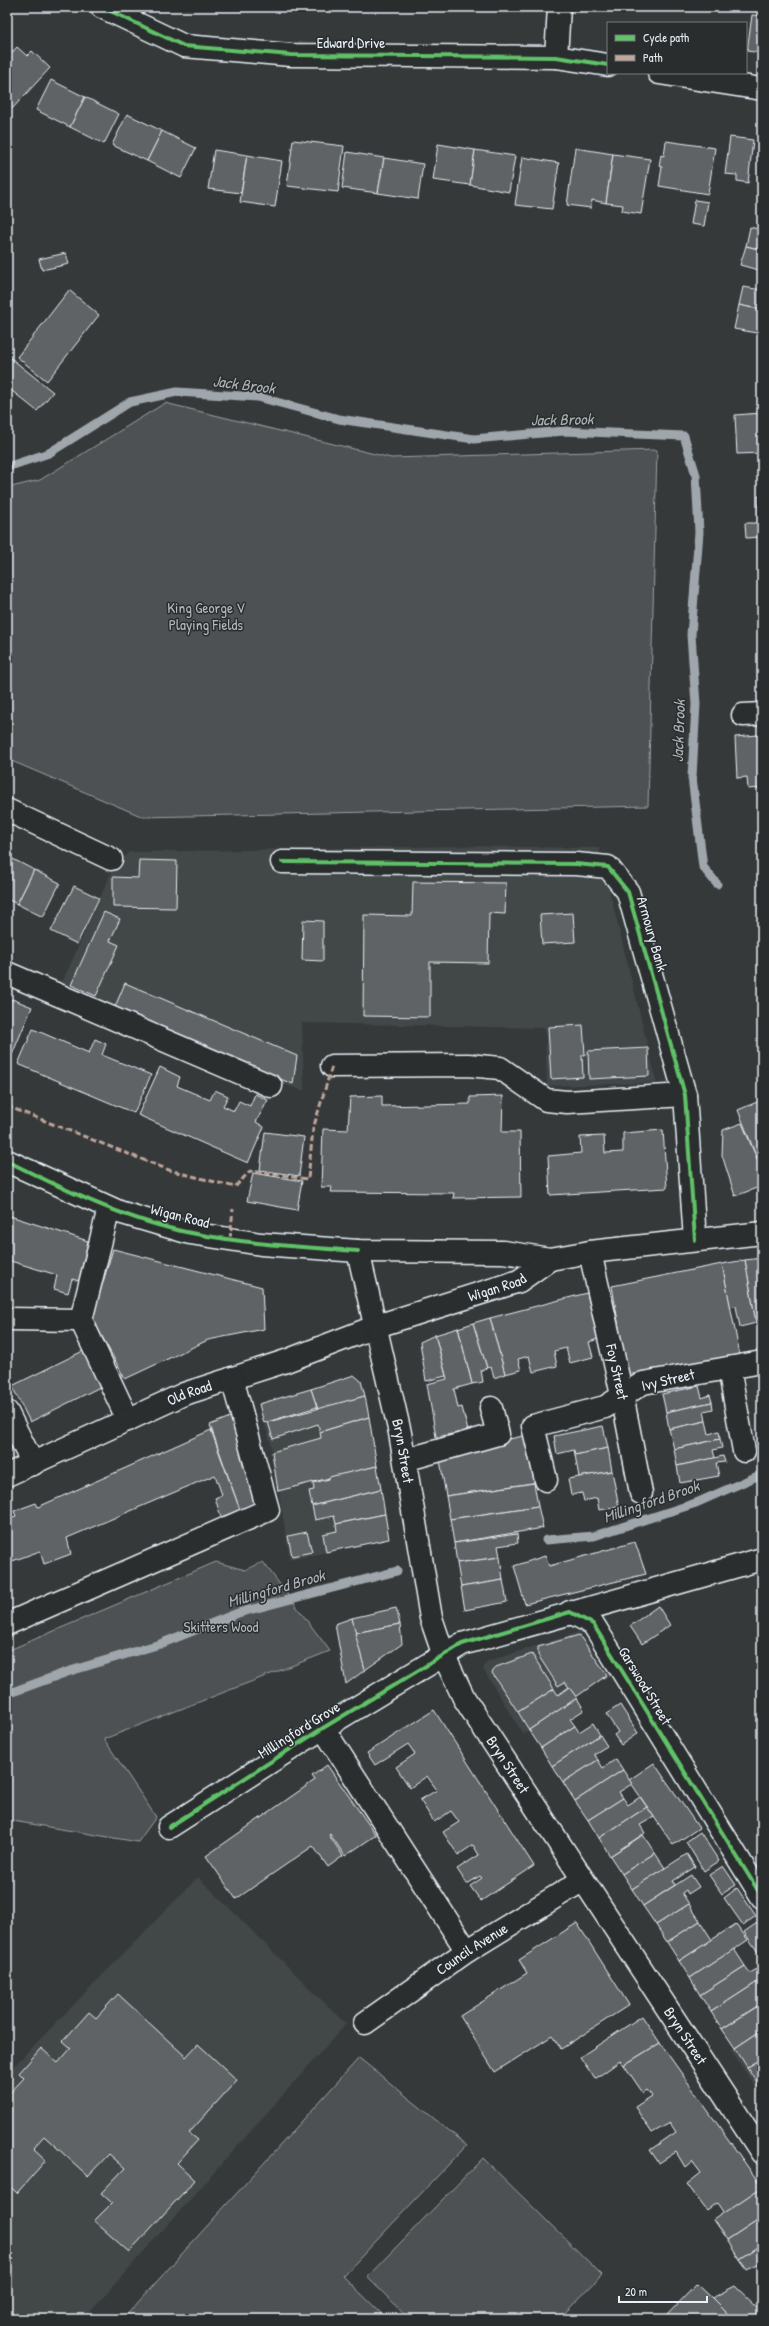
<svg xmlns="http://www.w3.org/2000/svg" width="769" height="2326" font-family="'Patrick Hand',sans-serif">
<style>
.built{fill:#424647}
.green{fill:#4d5152;stroke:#9aa1a5}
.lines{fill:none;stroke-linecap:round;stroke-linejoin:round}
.stream{stroke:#a0a7ac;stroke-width:9}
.building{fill:#5f6365;stroke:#e8f1f8}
.minor-casing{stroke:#e8f1f8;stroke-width:25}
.major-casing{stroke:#e8f1f8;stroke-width:25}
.minor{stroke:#2a2d2e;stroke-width:22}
.major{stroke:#2a2d2e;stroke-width:22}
.quiet{stroke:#c0a59a;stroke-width:3;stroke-dasharray:6 3;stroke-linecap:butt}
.cycleway-casing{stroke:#2a2d2e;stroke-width:6}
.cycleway{stroke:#61c268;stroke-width:4}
.labels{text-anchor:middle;stroke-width:3;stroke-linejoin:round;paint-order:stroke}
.street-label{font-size:15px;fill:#e8f1f8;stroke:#2a2d2e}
.park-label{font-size:15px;fill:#b2b9be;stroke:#2a2d2e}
.water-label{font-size:16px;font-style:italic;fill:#acb3b8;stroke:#2a2d2e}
</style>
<rect width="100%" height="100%" fill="#35393a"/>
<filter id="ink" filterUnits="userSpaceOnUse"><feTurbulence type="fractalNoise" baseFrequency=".025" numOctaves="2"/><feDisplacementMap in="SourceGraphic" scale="8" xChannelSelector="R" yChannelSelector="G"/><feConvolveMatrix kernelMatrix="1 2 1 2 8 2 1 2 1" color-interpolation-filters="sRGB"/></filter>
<g filter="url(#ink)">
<g class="built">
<polygon points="464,846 599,848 657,1083 547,1086 545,1028 302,1023 304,1091 209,1059 57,994 111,873 129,852"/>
<polygon points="354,1375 377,1466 389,1539 290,1560 271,1445 259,1404"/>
<polygon points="579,1632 610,1675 523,1734 483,1669 486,1662"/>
<polygon points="198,1877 346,2024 84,2319 7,2319 7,2073"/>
<polygon points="762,2030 762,2091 759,2093 731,2050"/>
</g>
<g class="green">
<polygon points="165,403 391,458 657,450 648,806 143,817 7,759 7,488 40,480"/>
<polygon points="216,1562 245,1570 263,1562 330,1651 104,1739 156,1817 138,1842 7,1820 7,1651"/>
<polygon points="359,2058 467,2145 343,2276 387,2319 123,2319"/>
<polygon points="483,2158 602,2275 559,2319 410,2319 367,2277"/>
</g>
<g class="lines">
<g class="stream">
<polyline points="7,467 49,453 130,402 177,392 258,397 339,419 474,439 564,431 684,436 696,475 699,532 691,635 696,704 692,777 703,867 717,884"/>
<polyline points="546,1540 594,1536 696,1503 762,1474"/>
<polyline points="7,1694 67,1672 160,1644 238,1613 397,1571"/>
</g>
</g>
<g class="building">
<polygon points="752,15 762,16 762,53 747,51"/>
<polygon points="17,47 27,56 32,51 50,68 11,110 7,106 7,58"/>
<polygon points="51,80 85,97 70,127 36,110"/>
<polygon points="85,97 119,114 104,144 70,127"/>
<polygon points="127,114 162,131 147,161 112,145"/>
<polygon points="162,131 196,148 181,178 147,161"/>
<polygon points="730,137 753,140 748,183 737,181 737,175 725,174"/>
<polygon points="293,140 344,146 338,192 287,186"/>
<polygon points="666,141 715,148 708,194 659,186 662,167 659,166 661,155 664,156"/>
<polygon points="438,144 475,150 470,185 433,180"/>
<polygon points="575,148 613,154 606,203 592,200 591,208 567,205"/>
<polygon points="214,150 247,155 241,193 208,189"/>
<polygon points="475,150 515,156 509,192 470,185"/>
<polygon points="347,152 384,158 378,193 342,188"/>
<polygon points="613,154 650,159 641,214 622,211 623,205 606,203"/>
<polygon points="247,155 282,161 275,207 240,202"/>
<polygon points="522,157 559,163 552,209 515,205"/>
<polygon points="384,158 423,164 418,199 378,193"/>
<polygon points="695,200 708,202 704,226 691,224"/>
<polygon points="750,227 762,230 762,250 746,246"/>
<polygon points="746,246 762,250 762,271 740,265"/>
<polygon points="66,253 69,264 42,270 39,259"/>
<polygon points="743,287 762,290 762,310 739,305"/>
<polygon points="69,290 99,315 47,381 17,357"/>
<polygon points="739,305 762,310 762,334 734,329"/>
<polygon points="7,355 53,392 37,411 7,387"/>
<polygon points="762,413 762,453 737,454 735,415"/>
<polygon points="758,496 762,496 762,523 759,523"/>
<polygon points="745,523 762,523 762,546 761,537 746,538"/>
<polygon points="760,570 762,570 762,599 761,599"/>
<polygon points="759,640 762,640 762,668 760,668"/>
<polygon points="760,668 762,668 762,698 761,698"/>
<polygon points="758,735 762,735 761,788"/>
<polygon points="758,735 761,788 748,789 747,777 737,778 735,737"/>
<polygon points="9,857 34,870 17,904 7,899 7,861"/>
<polygon points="139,860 177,861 176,908 113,907 113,877 138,878"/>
<polygon points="34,870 60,883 43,917 17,904"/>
<polygon points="413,882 506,883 505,914 489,913 488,963 430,962 430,1017 363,1016 364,915 412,916"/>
<polygon points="74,886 99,898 77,944 51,931"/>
<polygon points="104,912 120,919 110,941 119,945 96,996 71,985"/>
<polygon points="573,913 575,942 542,944 540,915"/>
<polygon points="303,920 323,921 323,961 302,960"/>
<polygon points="125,983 297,1056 293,1084 112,1014"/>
<polygon points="12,999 32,1007 9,1062 7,1009"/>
<polygon points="583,1025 585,1055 582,1055 583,1077 551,1079 548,1027"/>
<polygon points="33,1029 89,1053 95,1039 106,1044 102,1055 151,1075 134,1113 18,1064"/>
<polygon points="648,1048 649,1076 589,1079 588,1051"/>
<polygon points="160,1067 180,1077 177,1086 210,1100 215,1090 228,1096 223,1106 234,1111 239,1101 250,1106 255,1094 268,1100 256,1122 264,1127 248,1163 138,1115"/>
<polygon points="382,1096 382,1106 470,1104 470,1097 503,1096 502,1132 520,1132 521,1197 453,1198 454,1193 331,1192 332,1187 321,1187 323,1129 348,1130 350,1097"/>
<polygon points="762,1100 762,1171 738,1110"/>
<polygon points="742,1123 762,1171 762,1186 735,1196 722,1155 723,1130"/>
<polygon points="663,1130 667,1188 550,1195 548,1156 581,1153 580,1137 604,1136 605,1153 623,1152 623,1133"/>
<polygon points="265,1132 304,1137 299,1176 260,1170"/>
<polygon points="253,1173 302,1181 297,1210 247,1201"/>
<polygon points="7,1215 88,1241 79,1281 72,1279 68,1293 54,1289 57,1275 7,1260"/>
<polygon points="113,1249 262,1287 264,1329 208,1340 125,1379 92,1318"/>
<polygon points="762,1258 762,1322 756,1323 745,1260"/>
<polygon points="745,1260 756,1323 740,1327 736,1306 730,1307 722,1264"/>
<polygon points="722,1264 740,1356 627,1375 612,1286"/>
<polygon points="587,1293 598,1339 589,1342 593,1357 570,1363 566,1348 554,1351 557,1366 533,1372 529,1356 518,1359 521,1370 505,1374 490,1318"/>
<polygon points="490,1318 505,1374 494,1378 491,1367 487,1368 473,1323"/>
<polygon points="473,1323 487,1368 481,1370 483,1382 472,1384 458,1328"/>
<polygon points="458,1328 472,1384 454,1389 458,1408 462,1407 468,1431 436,1437 427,1384 447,1379 435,1335"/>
<polygon points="435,1335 446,1376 426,1381 420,1342"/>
<polygon points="83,1351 100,1387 30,1422 12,1386"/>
<polygon points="354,1375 361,1381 365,1396 318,1410 311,1389"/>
<polygon points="699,1386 702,1398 710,1395 712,1402 666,1412 662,1394"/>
<polygon points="311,1389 317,1407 264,1423 259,1404"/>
<polygon points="365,1396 369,1417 320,1432 318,1424 273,1439 268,1422"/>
<polygon points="712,1402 713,1409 704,1411 706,1421 669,1429 666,1412"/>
<polygon points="235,1415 254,1477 248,1479 256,1503 240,1510 210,1425"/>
<polygon points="369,1417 377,1466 278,1491 272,1452 321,1438 320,1432"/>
<polygon points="706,1421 709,1434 719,1431 720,1439 674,1449 669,1429"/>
<polygon points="603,1426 608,1448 575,1455 574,1450 557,1454 554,1436"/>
<polygon points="211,1430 240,1510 221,1517 215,1498 222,1495 215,1475 67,1538 71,1554 44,1564 40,1551 7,1563 7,1519 16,1516 14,1511 36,1503 38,1507"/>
<polygon points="528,1435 539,1482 446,1496 439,1454"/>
<polygon points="720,1439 722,1448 713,1450 715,1458 677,1466 674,1449"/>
<polygon points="608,1448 612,1471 579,1477 575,1455"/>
<polygon points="723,1456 725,1462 716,1463 719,1476 680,1483 677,1466"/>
<polygon points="377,1466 381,1489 312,1506 309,1491 314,1490 313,1483 329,1479 329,1477"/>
<polygon points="612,1471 619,1507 599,1510 597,1498 584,1501 582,1493 571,1495 568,1479"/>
<polygon points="534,1483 538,1506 450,1519 446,1496"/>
<polygon points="381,1489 385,1514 336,1524 334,1516 315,1520 312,1506"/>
<polygon points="538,1506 543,1528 454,1543 450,1519"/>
<polygon points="385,1514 389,1539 326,1552 323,1534 337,1531 336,1524"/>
<polygon points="307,1532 312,1552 292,1556 288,1536"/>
<polygon points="517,1534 518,1543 498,1546 500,1557 457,1563 454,1543"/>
<polygon points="635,1542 646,1574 525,1604 514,1566 545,1556 549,1566"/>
<polygon points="500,1557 503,1580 461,1587 457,1563"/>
<polygon points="503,1580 507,1602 465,1610 461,1587"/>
<polygon points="658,1606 670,1625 642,1644 630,1626"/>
<polygon points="396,1608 400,1624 355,1633 352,1618"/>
<polygon points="352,1618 365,1670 346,1684 335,1624"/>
<polygon points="400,1624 402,1644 365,1670 355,1633"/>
<polygon points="579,1635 607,1675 576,1697 565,1682 558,1686 538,1655 538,1647"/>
<polygon points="532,1654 554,1689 518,1712 492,1673 496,1667"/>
<polygon points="569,1687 577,1698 529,1730 518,1712 554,1689 558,1695"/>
<polygon points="577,1698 584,1710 570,1719 575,1726 541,1748 529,1730"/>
<polygon points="620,1705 638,1733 621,1745 614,1735 618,1732 606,1714"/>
<polygon points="434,1710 534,1866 481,1901 470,1886 482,1878 480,1876 467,1884 457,1869 479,1855 473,1845 458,1855 443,1832 459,1822 451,1811 434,1822 420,1800 437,1790 427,1776 410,1788 396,1767 415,1754 408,1744 375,1765 367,1753"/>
<polygon points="593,1723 600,1735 552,1766 541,1748 575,1726 579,1732"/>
<polygon points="600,1735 607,1746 594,1754 598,1760 563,1782 552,1766"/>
<polygon points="616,1759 623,1770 575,1801 563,1782 598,1760 603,1768"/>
<polygon points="654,1763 699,1828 673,1845 629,1780"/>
<polygon points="327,1765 376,1835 345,1856 330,1834 329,1835 343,1856 328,1867 313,1846 236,1899 206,1856 315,1780 312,1776"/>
<polygon points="623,1770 632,1784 619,1792 623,1798 588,1820 575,1801"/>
<polygon points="640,1797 647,1807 599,1838 588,1820 623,1798 628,1805"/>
<polygon points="647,1807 654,1817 640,1825 645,1833 610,1856 599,1838"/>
<polygon points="700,1832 719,1861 704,1871 686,1842"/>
<polygon points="643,1835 655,1853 622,1874 610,1856"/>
<polygon points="655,1853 665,1868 632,1889 622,1874"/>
<polygon points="687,1854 695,1867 673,1881 675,1885 643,1906 632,1889"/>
<polygon points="723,1866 736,1885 722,1894 709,1875"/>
<polygon points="691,1875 699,1887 688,1894 686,1890 682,1893 689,1904 656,1925 643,1906"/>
<polygon points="737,1888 756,1916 743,1925 724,1898"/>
<polygon points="689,1904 700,1921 667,1942 656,1925"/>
<polygon points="700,1921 712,1940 679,1961 667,1942"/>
<polygon points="760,1921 762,1924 762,1958 744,1932"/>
<polygon points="577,1923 629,2005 561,2049 552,2036 495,2072 460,2016 527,1973 519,1960"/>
<polygon points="736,1924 748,1940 690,1978 679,1961"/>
<polygon points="734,1949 745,1966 700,1995 690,1978"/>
<polygon points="745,1966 750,1973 757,1969 762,1979 711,2012 700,1995"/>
<polygon points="762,1979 762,2003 722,2029 711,2012"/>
<polygon points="118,1994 186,2057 198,2044 237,2080 189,2133 198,2140 177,2163 195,2180 129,2252 94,2221 112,2203 101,2193 125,2168 109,2154 88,2176 44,2136 33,2148 46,2160 17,2193 7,2184 7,2096 24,2078 19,2073 41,2048 58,2063 71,2048 63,2041 89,2012 96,2018"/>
<polygon points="758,2006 762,2013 762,2030 735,2048 722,2029"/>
<polygon points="642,2016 660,2043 624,2065 620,2061 595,2079 580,2057"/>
<polygon points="762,2030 762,2058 747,2067 735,2048"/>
<polygon points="660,2043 762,2187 724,2213 717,2203 707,2211 687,2184 701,2173 692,2161 685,2167 676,2152 659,2163 650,2150 676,2132 670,2123 652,2133 635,2107 652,2096 647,2090 643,2093 624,2065"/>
<polygon points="762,2058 762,2090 747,2067"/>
<polygon points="762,2187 762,2217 727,2240 713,2220"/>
<polygon points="762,2217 762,2244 739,2259 727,2240"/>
<polygon points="762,2244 762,2262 747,2270 739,2259"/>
<polygon points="697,2284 712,2298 733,2319 667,2319 665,2317"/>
<polygon points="735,2286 762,2312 762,2319 733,2319 712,2298"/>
</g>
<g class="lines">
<g class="minor-casing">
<g id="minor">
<polyline points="102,7 184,46 291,55 556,57 608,65"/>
<polyline points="556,57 559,7"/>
<polyline points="659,73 762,89"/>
<polyline points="743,715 762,714"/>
<polyline points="7,810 111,859"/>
<polyline points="282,862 576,864 608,867 628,892 685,1095 695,1240"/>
<polyline points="7,973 271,1086"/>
<polyline points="332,1066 468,1065 500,1068 546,1100 567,1102 685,1095"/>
<polyline points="109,1208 81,1320 128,1420"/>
<path id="s1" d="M 590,1252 L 622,1395 L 641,1493"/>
<polyline points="7,1319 81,1320"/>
<polyline points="729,1368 744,1451"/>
<polyline points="7,1412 33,1464"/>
<polyline points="405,1460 498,1434 491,1408"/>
<path id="s2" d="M 7,1475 L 184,1394 L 286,1361 L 377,1326"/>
<polyline points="546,1480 533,1426 605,1407 643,1383 762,1362"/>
<polyline points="570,1612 593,1624 762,1897"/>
<polyline points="7,1624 268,1510 232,1378"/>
<polyline points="323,1728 467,1951"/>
<polyline points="169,1827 323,1728 462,1644 762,1559"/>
<path id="s3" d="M 365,2023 L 467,1951 L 583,1880"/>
</g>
</g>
<g class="major-casing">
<g id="major">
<polyline points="7,1161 119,1212 190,1233 261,1244 358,1251 503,1252 550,1259 590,1252 762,1233"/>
<path id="s4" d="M 358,1251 L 400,1433 L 431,1618 L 444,1656 L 464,1698 L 762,2153"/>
<path id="s5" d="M 377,1326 L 519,1281 L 550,1259"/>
</g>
</g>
<use href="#minor" class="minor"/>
<use href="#major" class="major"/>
<g class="quiet">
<polyline points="7,1106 169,1170 235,1187 250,1171 308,1179 313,1129 332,1066"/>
<polyline points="230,1239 233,1209"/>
</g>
<g class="cycleway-casing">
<g id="cycleway">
<polyline points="102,7 184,46 291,55 556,57 608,65"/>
<polyline points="282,862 576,864 608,867 628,892 685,1095 695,1240"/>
<path d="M 7,1161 C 65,1190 128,1221 191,1233 C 246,1244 302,1247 358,1251"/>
<polyline points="169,1827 323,1728 462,1644 570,1612 593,1624 762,1897"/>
</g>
</g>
<use href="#cycleway" class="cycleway"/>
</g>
</g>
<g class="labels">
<g class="street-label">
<text x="351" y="48">Edward Drive</text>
<text transform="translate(652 934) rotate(74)" y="5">Armoury Bank</text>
<text transform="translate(180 1216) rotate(14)" y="5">Wigan Road</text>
<text dy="5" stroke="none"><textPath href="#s5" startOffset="126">Wigan Road</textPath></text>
<text dy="5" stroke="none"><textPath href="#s1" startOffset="123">Foy Street</textPath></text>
<text transform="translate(668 1380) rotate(-13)" y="5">Ivy Street</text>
<text dy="5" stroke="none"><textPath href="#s2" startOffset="200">Old Road</textPath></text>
<text dy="5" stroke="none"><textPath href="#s4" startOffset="205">Bryn Street</textPath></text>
<text transform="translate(645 1686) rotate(59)" y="5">Garswood Street</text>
<text transform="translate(299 1730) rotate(-32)" y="5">Millingford Grove</text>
<text dy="5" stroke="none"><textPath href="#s4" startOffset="541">Bryn Street</textPath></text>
<text dy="5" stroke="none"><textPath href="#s3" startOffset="130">Council Avenue</textPath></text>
<text dy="5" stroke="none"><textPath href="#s4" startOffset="865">Bryn Street</textPath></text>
</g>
<g class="park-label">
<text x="206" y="613">King George V<tspan x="206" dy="17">Playing Fields</tspan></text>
<text x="221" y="1632">Skitters Wood</text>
</g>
<g class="water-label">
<text transform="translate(244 384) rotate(7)" y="6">Jack Brook</text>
<text transform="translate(562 419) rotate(-1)" y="6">Jack Brook</text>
<text transform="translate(678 731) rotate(-88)" y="6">Jack Brook</text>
<text transform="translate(651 1501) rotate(-19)" y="6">Millingford Brook</text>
<text transform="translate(276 1588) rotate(-16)" y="6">Millingford Brook</text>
</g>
</g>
<rect width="769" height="2326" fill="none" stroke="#2a2d2e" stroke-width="24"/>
<rect x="12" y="12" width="745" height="2302" fill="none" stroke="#e8f1f8" stroke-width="1.5" filter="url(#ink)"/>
<rect x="607" y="22" width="140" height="52" fill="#2a2d2e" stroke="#767b7f"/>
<rect x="615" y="35" width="20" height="6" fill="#61c268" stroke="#767b7f"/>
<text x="643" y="42" font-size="12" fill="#e8f1f8">Cycle path</text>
<rect x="615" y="55" width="20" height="6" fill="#c0a59a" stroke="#767b7f"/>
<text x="643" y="62" font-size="12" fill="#e8f1f8">Path</text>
<path d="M619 2296v6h88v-6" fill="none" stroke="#e8f1f8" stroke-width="2"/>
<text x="625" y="2296" font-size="12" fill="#e8f1f8" stroke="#2a2d2e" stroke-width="3" paint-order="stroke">20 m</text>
</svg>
